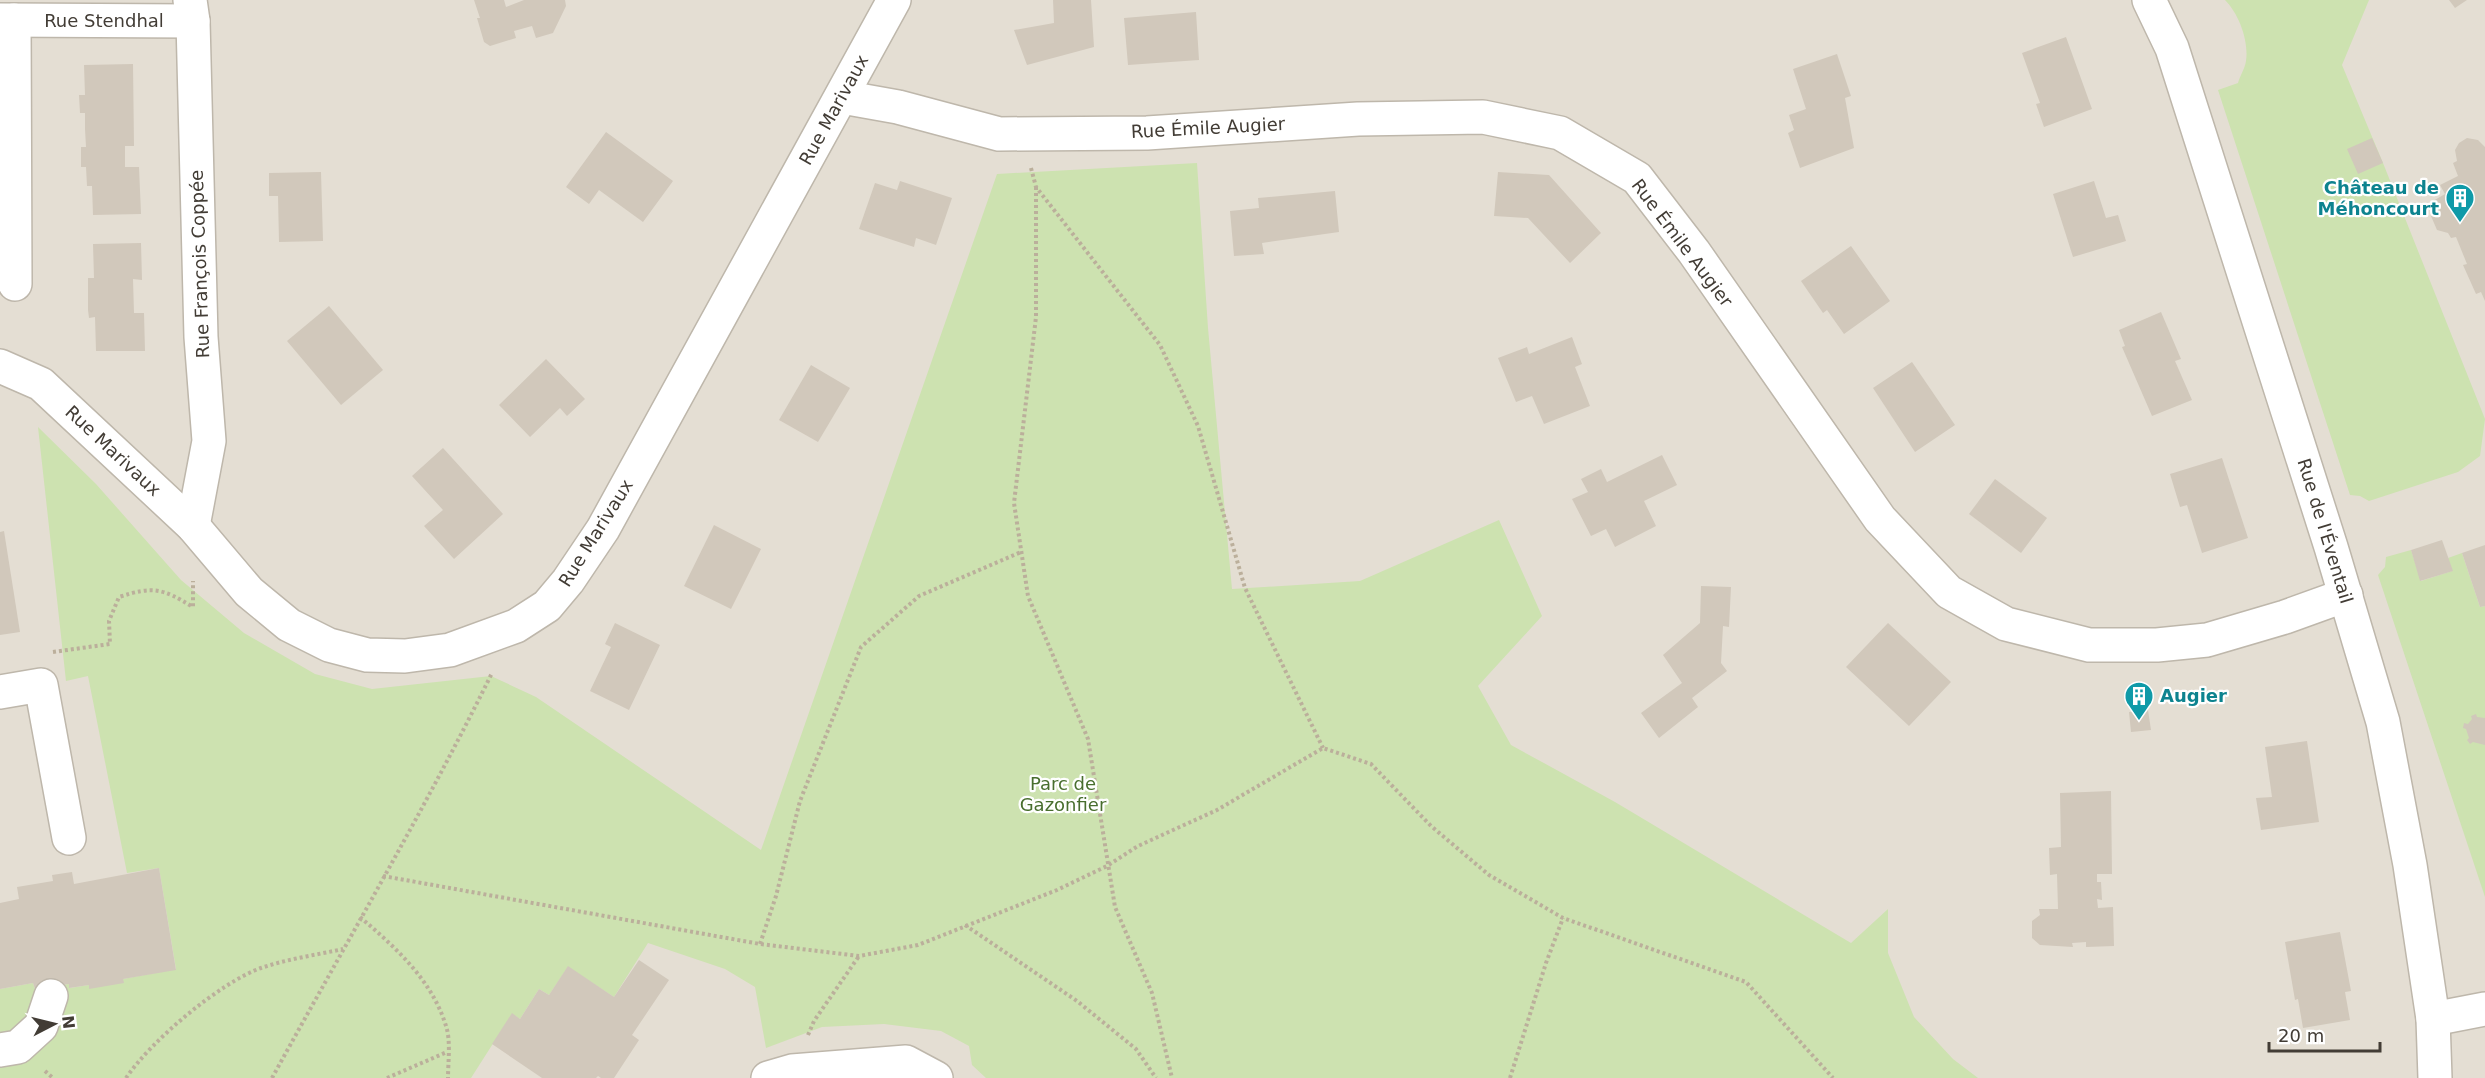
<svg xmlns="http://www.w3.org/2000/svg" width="2485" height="1078" font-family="'DejaVu Sans',sans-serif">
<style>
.residential{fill:#e4ded3}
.green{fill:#cde2b0}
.building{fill:#d1c8bb}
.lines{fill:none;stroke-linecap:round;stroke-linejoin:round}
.minor-casing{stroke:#beb7ab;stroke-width:36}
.path{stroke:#bbaf9b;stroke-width:4;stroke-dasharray:3 3;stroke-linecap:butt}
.minor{stroke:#fff;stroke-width:33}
.labels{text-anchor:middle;stroke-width:4.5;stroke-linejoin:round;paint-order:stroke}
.street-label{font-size:18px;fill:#423c35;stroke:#fff}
.culture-label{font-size:18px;font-weight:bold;fill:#0d838f;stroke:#fff;text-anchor:end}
.park-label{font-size:18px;fill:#486e2e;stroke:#fff}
</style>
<rect width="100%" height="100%" fill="#f0ece4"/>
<rect class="residential" x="0" y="0" width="2485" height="1078"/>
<g class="green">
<path d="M 2225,0 L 2369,0 L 2342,65 L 2383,163 L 2485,419 L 2480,456 L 2458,472 L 2369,501 L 2360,496 L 2350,495 L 2218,90 L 2238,83 C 2240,76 2245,68 2246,61 C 2249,41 2239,14 2225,0 Z"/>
<polygon points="1197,163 1208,328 1232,589 1360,581 1499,520 1542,616 1478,686 1511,745 1615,802 1851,943 1888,909 1888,953 1914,1017 1953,1059 1978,1078 986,1078 972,1065 969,1046 941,1031 884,1024 822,1027 766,1048 755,987 725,969 648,943 614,997 568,967 549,995 539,989 520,1019 512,1014 471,1078 0,1078 0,989 33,983 35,989 69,984 70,988 89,985 89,988 123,979 176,969 159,868 127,873 88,676 66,681 38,427 96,484 181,580 244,633 315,674 372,689 491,676 536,697 761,850 997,174"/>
<polygon points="2411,550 2421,581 2452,571 2448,558 2462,553 2480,607 2485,606 2485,897 2378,575 2385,567 2386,557"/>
</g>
<g class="building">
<polygon points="474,0 504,0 506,7 524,0 565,0 566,6 553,33 536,38 532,26 514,31 516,38 490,46 484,42 477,18 480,18"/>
<polygon points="1053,0 1091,0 1094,47 1027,65 1014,30 1054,23"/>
<polygon points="2449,0 2467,0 2455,8"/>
<polygon points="1196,12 1199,60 1128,65 1124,18"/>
<polygon points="2066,37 2092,109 2044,127 2036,104 2040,103 2022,53"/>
<polygon points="1837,54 1851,96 1845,98 1854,148 1800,168 1788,133 1794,130 1789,115 1806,109 1793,69"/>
<polygon points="133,64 134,146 125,146 125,167 139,167 141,214 93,215 92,186 87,186 86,167 81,167 81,147 86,147 85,129 85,113 80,113 79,95 85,95 84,65"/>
<polygon points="606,132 673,181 643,222 599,190 589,204 566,187"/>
<polygon points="2372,138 2383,163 2358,174 2347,149"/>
<polygon points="2467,138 2478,140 2485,147 2485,301 2481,292 2476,294 2463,265 2467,264 2456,237 2451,238 2448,233 2437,230 2431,216 2435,206 2433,201 2445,194 2440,185 2458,176 2453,163 2457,161 2455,150 2459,143"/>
<polygon points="321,172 323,241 279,242 278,196 269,196 269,173"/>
<polygon points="1498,172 1549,175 1601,233 1570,263 1528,218 1494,216"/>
<polygon points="900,181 952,198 936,245 916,238 914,247 859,229 875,183 897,190"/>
<polygon points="2094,181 2106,218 2118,215 2126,241 2073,257 2053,194"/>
<polygon points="1335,191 1339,232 1262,243 1264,254 1234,256 1230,211 1259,208 1258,198"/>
<polygon points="141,243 142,280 133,279 134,313 144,313 145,351 96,351 95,317 89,318 88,310 88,278 94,278 93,244"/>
<polygon points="1851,246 1890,301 1844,334 1827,310 1823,313 1801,281"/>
<polygon points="329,306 383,370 341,405 287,341"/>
<polygon points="2161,312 2181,359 2175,361 2192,400 2152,416 2122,347 2125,346 2119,330"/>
<polygon points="1572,337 1582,364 1575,367 1590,406 1544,424 1532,396 1516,402 1498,358 1527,347 1529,354"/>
<polygon points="546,359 585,399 567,416 560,408 530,437 499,405"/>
<polygon points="1912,362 1955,425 1915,452 1873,388"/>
<polygon points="811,365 850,388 818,442 779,420"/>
<polygon points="443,448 503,514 454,559 424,526 443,510 412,476"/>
<polygon points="1662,455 1677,485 1644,501 1656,526 1615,547 1606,529 1591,536 1572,499 1588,492 1581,479 1601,469 1607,482"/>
<polygon points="2222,458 2248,538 2202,553 2187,505 2180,507 2170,474"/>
<polygon points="1995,479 2047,518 2021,553 1969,514"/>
<polygon points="714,525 761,549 731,609 684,586"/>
<polygon points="4,531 20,632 0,635 0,532"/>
<polygon points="2442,540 2453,571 2420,581 2411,550"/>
<polygon points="2485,545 2485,606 2480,607 2462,553"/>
<polygon points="1701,586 1731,587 1729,627 1723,626 1721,663 1727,671 1692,698 1698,707 1659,738 1641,713 1682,683 1663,655 1700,623"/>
<polygon points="615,623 660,645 629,710 590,691 611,647 605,644"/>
<polygon points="1888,623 1951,682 1909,726 1846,667"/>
<polygon points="2148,710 2151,730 2131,732 2129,712"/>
<polygon points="2476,714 2477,717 2485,718 2485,745 2473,742 2470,744 2467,740 2469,738 2466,729 2463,728 2464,723 2468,724 2472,719 2471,716"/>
<polygon points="2307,741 2319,822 2261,830 2256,798 2272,797 2265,747"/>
<polygon points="2111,791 2112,874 2097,874 2097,882 2101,882 2102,900 2097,899 2098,908 2113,907 2114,946 2086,947 2086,942 2072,943 2073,947 2040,945 2032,938 2032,921 2040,915 2039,909 2058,909 2057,874 2050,875 2049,848 2061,847 2060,793"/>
<polygon points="159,868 176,970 123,979 124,983 89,989 89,985 69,988 69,984 35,989 33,983 0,989 0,903 19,899 17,887 53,881 52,875 72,872 74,884"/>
<polygon points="2340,932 2351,991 2345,992 2350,1020 2303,1028 2298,999 2295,1000 2285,942"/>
<polygon points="639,960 669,980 632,1035 639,1040 614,1078 601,1078 598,1076 596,1078 542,1078 492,1044 512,1013 520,1019 539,989 549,995 568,966 614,997"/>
</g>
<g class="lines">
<g class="minor-casing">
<g id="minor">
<polyline points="190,0 193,21 201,337 209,441 193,526"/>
<polyline points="2149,0 2172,48 2331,547 2383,722 2410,865 2433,1019 2435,1078"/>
<polyline points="0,20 193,21"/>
<polyline points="14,20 15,284"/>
<polyline points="842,97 898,107 999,134 1147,133 1358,119 1483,117 1560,133 1637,178 1694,252 1880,519 1949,592 2006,624 2089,645 2157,645 2207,640 2285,617 2346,595"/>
<polyline points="0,366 41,384 193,526 249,592 289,625 329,645 367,655 405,656 450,650 516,626 547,606 568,581 603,529 894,0"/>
<polyline points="0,692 41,685 69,838"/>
<polyline points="2433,1019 2485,1009"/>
<polyline points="0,1050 18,1047 41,1026 51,996"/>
<polyline points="768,1078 792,1071 906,1062 936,1078"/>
</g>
</g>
<g class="path">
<polyline points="1031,168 1036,187 1160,345 1198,426 1245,588 1323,748"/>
<polyline points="1036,187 1036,317 1014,503 1028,596 1088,739 1115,907 1152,993 1172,1078"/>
<path d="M 53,652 L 110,644 L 109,621 L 119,597 C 153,586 162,588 193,607 L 193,581"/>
<polyline points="383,876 760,944 859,956 918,945 1057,890 1107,866 1138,846 1217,810 1323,748 1371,764 1431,826 1489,875 1563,918 1746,982 1833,1078"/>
<path d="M 360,917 C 396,948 432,980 446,1026 C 451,1041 448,1062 448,1078"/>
<polyline points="965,925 1077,1001 1136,1049 1156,1078"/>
<polyline points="760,944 776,896 800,801 861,647 919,596 1021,552"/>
<polyline points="808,1035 814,1021 859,956"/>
<polyline points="45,1071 53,1078"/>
<path d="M 126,1078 C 151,1041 219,983 261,968 C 287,959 316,955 343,949"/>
<path d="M 272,1078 C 346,943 424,811 492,673"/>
<polyline points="387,1078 447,1052"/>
<polyline points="1510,1078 1546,963 1563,918"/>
</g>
<use href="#minor" class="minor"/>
</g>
<defs>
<g id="building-pin" transform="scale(1.5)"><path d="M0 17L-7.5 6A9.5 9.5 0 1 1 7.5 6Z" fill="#0f9aa8" stroke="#fff"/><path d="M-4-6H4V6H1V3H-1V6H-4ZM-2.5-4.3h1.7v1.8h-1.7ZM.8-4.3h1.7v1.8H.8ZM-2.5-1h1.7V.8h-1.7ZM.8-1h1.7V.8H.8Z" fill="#fff"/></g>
</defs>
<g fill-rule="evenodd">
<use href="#building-pin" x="2460" y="198"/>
<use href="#building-pin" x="2139" y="696"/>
</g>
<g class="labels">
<g class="street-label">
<text x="104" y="27">Rue Stendhal</text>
<text transform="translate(834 110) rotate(-61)" y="6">Rue Marivaux</text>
<text transform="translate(1208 128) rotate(-3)" y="6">Rue Émile Augier</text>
<text transform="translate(1682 243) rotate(53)" y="6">Rue Émile Augier</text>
<text transform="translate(200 264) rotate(-92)" y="6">Rue François Coppée</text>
<text transform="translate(113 451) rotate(43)" y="6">Rue Marivaux</text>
<text transform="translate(2325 531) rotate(73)" y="6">Rue de l'Éventail</text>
<text transform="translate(596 533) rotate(-58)" y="6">Rue Marivaux</text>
</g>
<g class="culture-label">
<text x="2439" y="194">Château de<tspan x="2439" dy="21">Méhoncourt</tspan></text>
<text x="2160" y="702" text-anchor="start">Augier</text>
</g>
<g class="park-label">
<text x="1063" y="790">Parc de<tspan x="1063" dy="21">Gazonfier</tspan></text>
</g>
</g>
<g transform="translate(54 1024) rotate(83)" stroke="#ffffff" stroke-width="4.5" paint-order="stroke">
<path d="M0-4.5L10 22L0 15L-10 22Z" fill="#423c35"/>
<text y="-9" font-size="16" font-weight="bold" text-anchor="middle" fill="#423c35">N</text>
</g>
<path d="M2269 1042v9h111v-9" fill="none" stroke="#423c35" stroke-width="3"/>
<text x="2278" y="1042" font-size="18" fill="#423c35" stroke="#ffffff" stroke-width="4.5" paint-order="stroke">20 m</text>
</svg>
